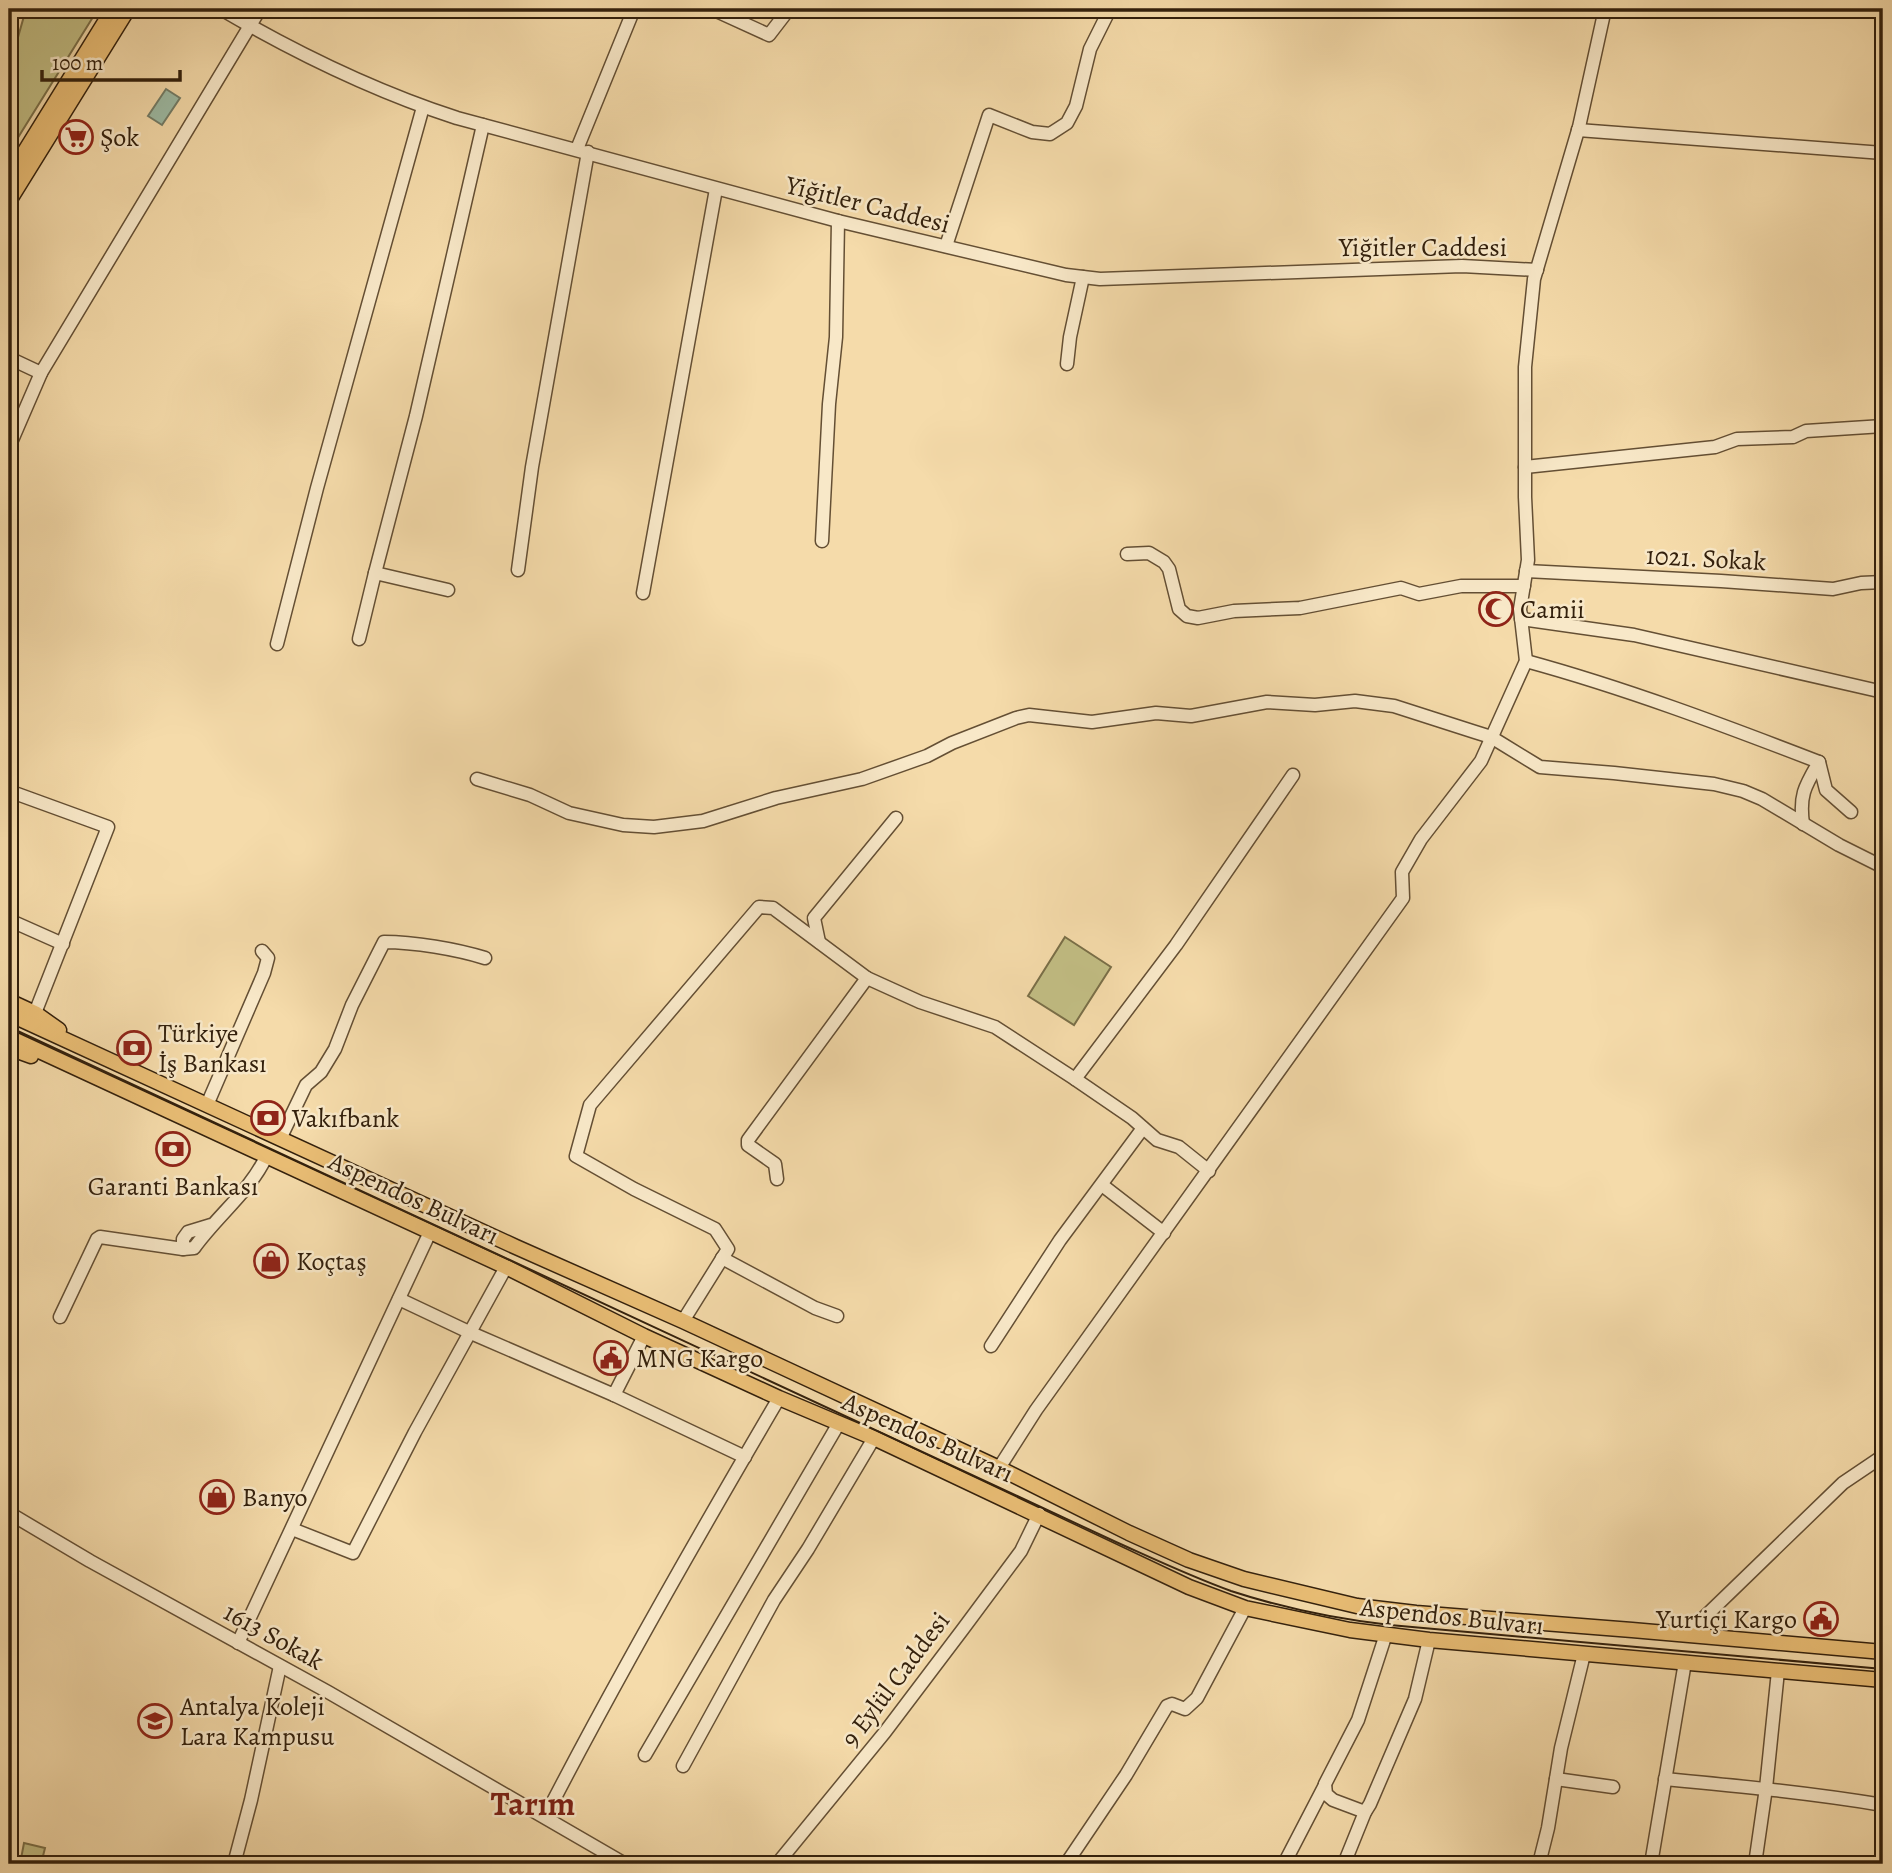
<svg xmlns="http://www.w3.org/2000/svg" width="1892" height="1873" font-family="Alegreya,serif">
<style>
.green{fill:#c2be84;stroke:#7a6f48;stroke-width:2}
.water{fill:#9dbba5;stroke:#737d68;stroke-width:2}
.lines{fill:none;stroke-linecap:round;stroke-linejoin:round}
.minor-casing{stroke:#644f34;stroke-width:15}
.major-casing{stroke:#33200c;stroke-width:17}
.minor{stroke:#f8e8c8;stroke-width:12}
.major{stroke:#eabe75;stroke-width:14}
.tram{stroke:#33200c;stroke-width:2}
.labels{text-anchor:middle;stroke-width:5;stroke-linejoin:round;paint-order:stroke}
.poi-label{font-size:26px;fill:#33200c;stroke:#f8e8c8;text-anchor:start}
.street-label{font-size:26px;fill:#33200c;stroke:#f8e8c8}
.district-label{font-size:33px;font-weight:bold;fill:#7a1f14;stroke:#f8e8c8}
</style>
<rect width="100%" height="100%" fill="#f5dbaa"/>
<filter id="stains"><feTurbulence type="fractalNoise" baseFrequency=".00286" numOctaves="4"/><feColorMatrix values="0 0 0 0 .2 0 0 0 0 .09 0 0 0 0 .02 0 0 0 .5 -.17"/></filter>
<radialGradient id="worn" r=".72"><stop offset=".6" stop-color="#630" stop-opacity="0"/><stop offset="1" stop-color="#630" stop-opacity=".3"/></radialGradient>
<g class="green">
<polygon points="26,9 98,9 9,152 9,69"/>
<polygon points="1065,937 1111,967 1074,1025 1028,996"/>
<polygon points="24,1843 45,1848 41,1864 20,1864"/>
</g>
<polygon class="water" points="166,89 180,98 162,125 148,116"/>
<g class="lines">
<g class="minor-casing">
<g id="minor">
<path d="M 221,9 C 296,53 374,91 457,118 L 838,221 L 1066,275 L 1100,279 L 1462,266 L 1537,270"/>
<polyline points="712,9 769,35 789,9"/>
<polyline points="1578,130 1883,153"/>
<polyline points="577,149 634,9"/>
<polyline points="946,246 989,115 1032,132 1050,134 1067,123 1076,106 1090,49 1110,9"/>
<polyline points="9,358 41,373"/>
<polyline points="1067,364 1070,337 1083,277"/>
<polyline points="9,447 41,373 260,9"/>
<polyline points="1525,467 1715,447 1737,439 1793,437 1806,431 1883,426"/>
<polyline points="822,541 829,404 836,337 838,221"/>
<polyline points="1127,554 1149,553 1164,562 1169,569 1179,609 1187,616 1198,618 1234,611 1300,608 1401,588 1419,594 1461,586 1524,586"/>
<polyline points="518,570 532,467 588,152"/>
<polyline points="1526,571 1721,581 1833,589 1861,583 1883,582"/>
<polyline points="375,573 416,416 483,125"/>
<polyline points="643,593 716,189"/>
<polyline points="1521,619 1634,635 1883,692"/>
<polyline points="359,639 375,573 448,590"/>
<polyline points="277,644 317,488 423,107"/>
<path d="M 1526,661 C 1625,688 1723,725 1819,762 C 1805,786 1799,795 1803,824"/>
<polyline points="1819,762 1826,790 1851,812"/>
<polyline points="477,779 530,795 569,813 623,825 654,827 703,821 776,798 862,779 927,756 952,743 1016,718 1029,715 1092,722 1156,713 1191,716 1267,702 1315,705 1355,701 1394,706 1475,732 1491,737 1540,767 1614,773 1714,784 1743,791 1762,799 1839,845 1883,867"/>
<polyline points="9,791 108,827 35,1013"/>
<polyline points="9,920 63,944"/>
<polyline points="819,942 814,918 896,818"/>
<polyline points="867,978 920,1002 995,1027 1075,1079 1132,1118 1157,1140 1179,1147 1209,1171"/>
<polyline points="1075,1079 1176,945 1293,775"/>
<polyline points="207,1105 264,973 268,958 262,951"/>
<path d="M 280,1139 L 306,1085 L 321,1072 L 335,1049 L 352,1005 L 384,942 C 414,942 456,949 485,958"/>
<polyline points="1102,1185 1164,1233"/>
<path d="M 211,1225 L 188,1232 L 183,1239 L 183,1249 L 194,1248 C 217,1216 250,1191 266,1157"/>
<polyline points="722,1258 815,1308 837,1316"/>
<polyline points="399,1299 471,1333 614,1395 644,1336"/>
<polyline points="60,1317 97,1239 100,1237 183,1249"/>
<polyline points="683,1321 728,1249 715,1229 634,1189 576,1156 590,1105 759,907 773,908 867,978 748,1140 748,1145 775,1164 777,1179"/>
<polyline points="991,1346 1060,1240 1143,1128"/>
<polyline points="614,1395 745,1457"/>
<polyline points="999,1468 1036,1410 1403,898 1402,872 1421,839 1481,761 1526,661 1520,609 1528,560 1525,497 1525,367 1534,279 1579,127 1605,9"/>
<polyline points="9,1513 90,1561 328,1692 625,1864"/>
<polyline points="292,1529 353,1553 415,1432 506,1267"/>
<polyline points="1687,1634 1843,1483 1883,1456"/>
<polyline points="238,1643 430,1232"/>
<polyline points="645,1755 839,1423"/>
<polyline points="683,1766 774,1600 808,1549 874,1438"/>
<polyline points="1556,1779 1613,1787"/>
<path d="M 1665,1779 C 1738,1786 1811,1793 1883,1805"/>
<polyline points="1365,1812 1333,1800 1326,1794 1325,1784 1358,1720 1386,1634"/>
<path d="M 545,1817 C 618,1675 698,1536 779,1398"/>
<polyline points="234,1864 251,1800 280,1666"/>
<polyline points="777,1864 885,1732 963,1629 1021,1551 1039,1514"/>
<polyline points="1066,1864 1126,1775 1167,1706 1172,1704 1185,1709 1197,1698 1245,1608"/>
<polyline points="1284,1864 1325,1785"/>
<polyline points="1344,1864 1365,1812 1370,1804 1415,1699 1429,1640"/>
<polyline points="1539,1864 1548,1828 1561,1748 1584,1654"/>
<polyline points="1651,1864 1685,1662"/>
<polyline points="1755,1864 1766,1788 1778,1671"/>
</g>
</g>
<g class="major-casing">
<g id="major">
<polyline points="9,177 113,9"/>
<polyline points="9,201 128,9"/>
<polyline points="9,1001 35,1013 59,1030"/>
<polyline points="9,1014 516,1247 683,1321 999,1468 1129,1533 1189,1560 1244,1579 1357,1606 1416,1613 1632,1630 1883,1652"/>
<polyline points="9,1037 506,1267 644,1336 779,1398 874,1438 1189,1587 1245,1608 1350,1630 1429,1640 1883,1680"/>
<polyline points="9,1048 31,1056"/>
</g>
</g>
<use href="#minor" class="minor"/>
<use href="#major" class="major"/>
<path class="tram" d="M 9,1027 L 1116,1542 C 1154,1559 1192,1577 1231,1591 C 1283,1608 1336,1619 1390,1625 L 1883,1669"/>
</g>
<defs>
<g id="supermarket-ring" transform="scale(1.75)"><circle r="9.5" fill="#f8e8c8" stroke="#8f2418" stroke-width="1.5"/><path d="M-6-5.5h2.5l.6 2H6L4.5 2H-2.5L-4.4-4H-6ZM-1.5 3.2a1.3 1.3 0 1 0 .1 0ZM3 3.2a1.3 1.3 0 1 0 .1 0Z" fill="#8f2418"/></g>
<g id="mosque-ring" transform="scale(1.75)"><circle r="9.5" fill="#f8e8c8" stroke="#8f2418" stroke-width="1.5"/><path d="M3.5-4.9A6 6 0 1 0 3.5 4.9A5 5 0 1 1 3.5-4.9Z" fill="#8f2418"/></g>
<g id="bank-ring" transform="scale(1.75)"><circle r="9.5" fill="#f8e8c8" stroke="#8f2418" stroke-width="1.5"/><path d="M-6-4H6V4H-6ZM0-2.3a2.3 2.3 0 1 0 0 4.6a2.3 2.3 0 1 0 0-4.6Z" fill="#8f2418"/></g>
<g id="shop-ring" transform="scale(1.75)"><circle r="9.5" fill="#f8e8c8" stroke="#8f2418" stroke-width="1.5"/><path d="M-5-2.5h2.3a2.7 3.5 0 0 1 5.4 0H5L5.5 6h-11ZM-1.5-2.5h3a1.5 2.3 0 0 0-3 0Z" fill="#8f2418"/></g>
<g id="civic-ring" transform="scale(1.75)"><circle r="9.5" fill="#f8e8c8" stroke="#8f2418" stroke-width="1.5"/><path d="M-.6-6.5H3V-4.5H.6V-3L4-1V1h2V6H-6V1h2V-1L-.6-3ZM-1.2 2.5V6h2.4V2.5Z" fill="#8f2418"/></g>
<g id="school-ring" transform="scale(1.75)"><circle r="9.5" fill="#f8e8c8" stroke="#8f2418" stroke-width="1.5"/><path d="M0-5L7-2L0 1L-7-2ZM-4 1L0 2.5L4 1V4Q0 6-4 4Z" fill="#8f2418"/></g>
</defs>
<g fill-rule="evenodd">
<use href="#supermarket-ring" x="76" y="137"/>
<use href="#mosque-ring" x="1496" y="609"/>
<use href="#bank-ring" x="134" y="1048"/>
<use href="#bank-ring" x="268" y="1118"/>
<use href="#bank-ring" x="173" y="1149"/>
<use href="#shop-ring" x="271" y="1261"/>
<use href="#civic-ring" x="611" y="1358"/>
<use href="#shop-ring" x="217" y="1497"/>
<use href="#civic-ring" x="1821" y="1619"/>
<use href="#school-ring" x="155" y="1721"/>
</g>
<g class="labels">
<g class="poi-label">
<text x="100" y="146">Şok</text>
<text x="1520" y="618">Camii</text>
<text x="158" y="1042">Türkiye<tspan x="158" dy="30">İş Bankası</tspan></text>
<text x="292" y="1127">Vakıfbank</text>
<text x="173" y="1195" text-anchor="middle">Garanti Bankası</text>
<text x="296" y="1270">Koçtaş</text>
<text x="636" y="1367">MNG Kargo</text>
<text x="242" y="1506">Banyo</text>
<text x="1797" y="1628" text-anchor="end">Yurtiçi Kargo</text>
<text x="180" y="1715">Antalya Koleji<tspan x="180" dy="30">Lara Kampusu</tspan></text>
</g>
<g class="street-label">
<text transform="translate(868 204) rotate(14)" y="9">Yiğitler Caddesi</text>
<text x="1423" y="256">Yiğitler Caddesi</text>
<text transform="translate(1706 558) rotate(3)" y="9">1021. Sokak</text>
<text transform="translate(414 1198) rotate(25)" y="9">Aspendos Bulvarı</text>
<text transform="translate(928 1437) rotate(24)" y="9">Aspendos Bulvarı</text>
<text transform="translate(1452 1616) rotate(6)" y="9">Aspendos Bulvarı</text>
<text transform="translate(274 1636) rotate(29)" y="9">1613 Sokak</text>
<text transform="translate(895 1679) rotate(-53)" y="9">9 Eylül Caddesi</text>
</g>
<g class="district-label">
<text x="533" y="1815">Tarım</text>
</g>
</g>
<rect width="1892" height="1873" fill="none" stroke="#f5dbaa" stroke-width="35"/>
<rect x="10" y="10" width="1871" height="1852" fill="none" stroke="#33200c" stroke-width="3.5"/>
<rect x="18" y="18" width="1857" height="1838" fill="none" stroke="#33200c" stroke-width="2"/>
<path d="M42 70v10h138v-10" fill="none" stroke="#33200c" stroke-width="3.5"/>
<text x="52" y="70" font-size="21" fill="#33200c" stroke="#f8e8c8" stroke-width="5" paint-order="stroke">100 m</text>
<rect width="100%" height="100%" filter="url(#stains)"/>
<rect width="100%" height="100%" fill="url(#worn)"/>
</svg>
